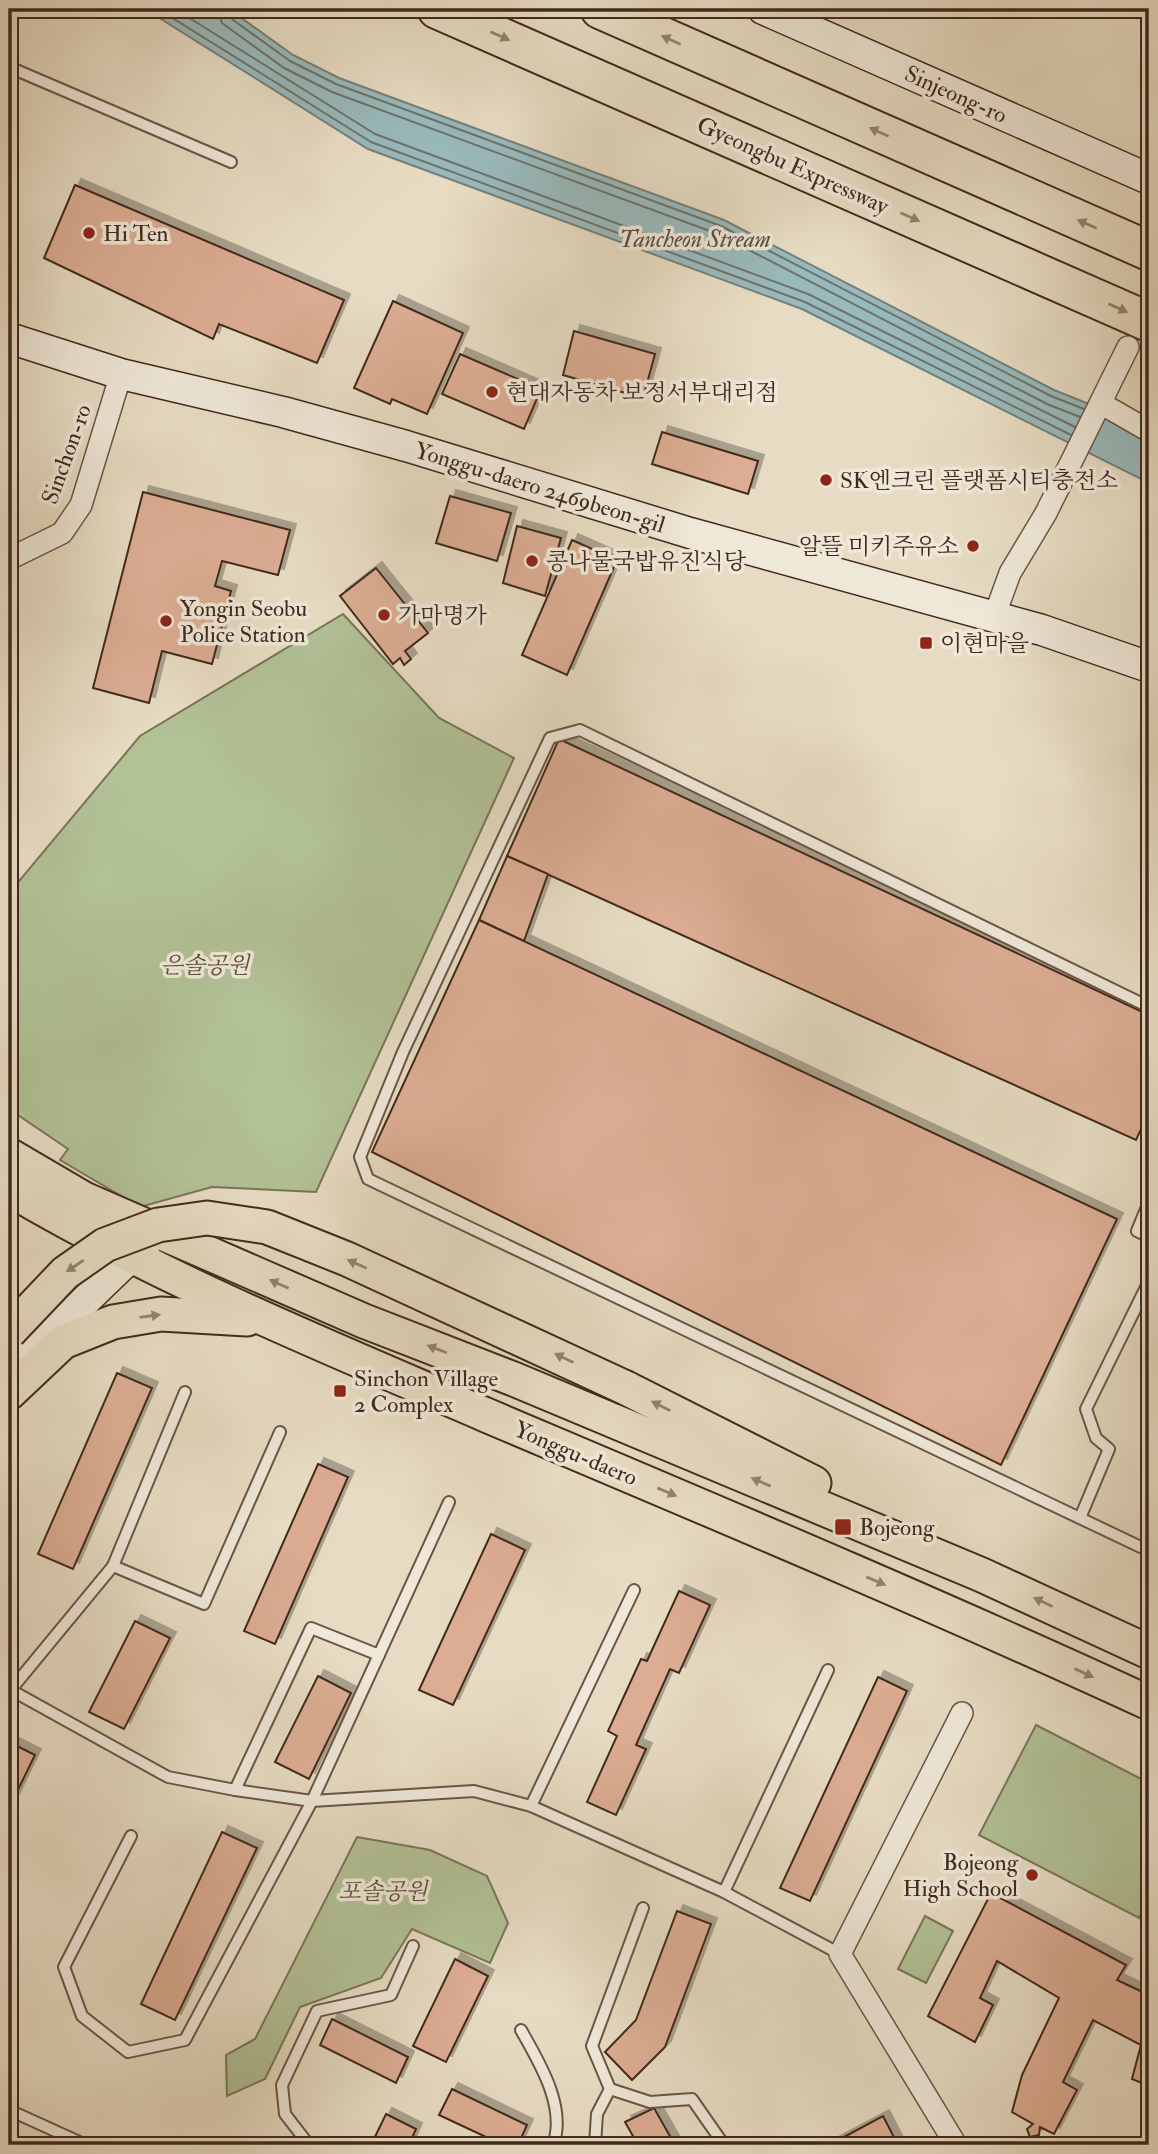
<svg xmlns="http://www.w3.org/2000/svg" width="1158" height="2154" font-family="'IM FELL Double Pica','Noto Serif KR',serif">
<style>
.green{fill:#b2c196;stroke:#7a7559;stroke-width:2}
.water{fill:#99babc;stroke:#76807c;stroke-width:2}
.lines{fill:none;stroke-linecap:round;stroke-linejoin:round}
.shore{stroke:#6d726c;stroke-width:2}
.building{fill:#dcad93;stroke:#41291c;stroke-width:2;filter:url(#shadow)}
.lane-casing{stroke:#6a5646;stroke-width:14}
.street-casing{stroke:#6a5646;stroke-width:24}
.secondary-casing{stroke:#41291c;stroke-width:33}
.primary-casing{stroke:#41291c;stroke-width:37}
.highway-casing{stroke:#41291c;stroke-width:42}
.lane{stroke:#efe8d8;stroke-width:10}
.street{stroke:#efe8d8;stroke-width:21}
.secondary{stroke:#efe8d8;stroke-width:30}
.primary{stroke:#e7dcc3;stroke-width:33}
.highway{stroke:#e7dcc3;stroke-width:38}
.primary-bridge-casing{stroke:#41291c;stroke-width:37;stroke-linecap:butt}
.primary-bridge{stroke:#e7dcc3;stroke-width:33}
.oneway{fill:#948270}
.poi-dot{fill:#8f2418;stroke:#efe8d8;stroke-width:2.5}
.labels{text-anchor:middle;stroke-width:7;stroke-linejoin:round;paint-order:stroke}
.street-label{font-size:23px;fill:#41291c;stroke:#efe8d8}
.poi-label{font-size:23px;fill:#41291c;stroke:#efe8d8;text-anchor:start}
.park-label{font-size:23px;font-style:italic;fill:#5d4f3a;stroke:#efe8d8}
.water-label{font-size:24px;font-style:italic;fill:#574d44;stroke:#efe8d8}
</style>
<defs>
<filter id="shadow"><feDropShadow dx="6" dy="-6" stdDeviation="0" flood-color="#0004"/></filter>
</defs>
<rect width="100%" height="100%" fill="#e7dcc3"/>
<filter id="stains"><feTurbulence type="fractalNoise" baseFrequency=".00286" numOctaves="4"/><feColorMatrix values="0 0 0 0 .2 0 0 0 0 .09 0 0 0 0 .02 0 0 0 .5 -.17"/></filter>
<radialGradient id="worn" r=".72"><stop offset=".6" stop-color="#630" stop-opacity="0"/><stop offset="1" stop-color="#630" stop-opacity=".3"/></radialGradient>
<g class="green">
<polygon points="343,614 439,718 514,758 316,1192 212,1187 140,1207 60,1160 68,1149 9,1109 9,893 140,736"/>
<polygon points="1036,1725 1149,1783 1149,1898 1139,1918 979,1835"/>
<polygon points="357,1837 430,1850 487,1876 508,1923 490,1963 412,1929 381,1978 300,2007 265,2079 227,2096 226,2055 255,2039"/>
<polygon points="925,1916 953,1931 926,1983 898,1969"/>
</g>
<polygon class="water" points="145,9 229,9 293,55 339,78 724,220 1054,390 1149,428 1149,483 802,309 368,149"/>
<g class="lines">
<g class="shore">
<polyline points="158,9 371,142 805,302 1071,435"/>
<polyline points="175,9 375,134 808,294 1075,427"/>
<polyline points="217,9 222,23 284,68 332,92 718,234 1047,404 1080,417"/>
<polyline points="226,9 229,17 290,61 336,84 721,226 1051,396 1084,409"/>
</g>
</g>
<g class="building">
<polygon points="75,185 344,300 317,363 219,324 213,339 44,258"/>
<polygon points="393,301 463,333 427,414 392,399 390,404 354,388"/>
<polygon points="574,331 655,354 643,398 563,375"/>
<polygon points="460,354 541,389 524,429 442,394"/>
<polygon points="662,432 758,461 748,494 652,464"/>
<polygon points="143,492 290,530 278,575 222,561 215,586 231,591 212,664 162,651 149,703 93,688"/>
<polygon points="450,496 511,513 497,561 436,543"/>
<polygon points="517,526 561,538 545,596 503,583"/>
<polygon points="572,540 617,560 567,675 522,655"/>
<polygon points="376,568 428,633 405,651 411,659 404,665 400,658 393,664 340,596"/>
<polygon points="559,739 1149,1015 1149,1112 1136,1140 507,856"/>
<polygon points="507,856 548,874 524,941 479,920"/>
<polygon points="479,920 1117,1219 1001,1465 372,1152"/>
<polygon points="117,1373 152,1388 73,1569 38,1554"/>
<polygon points="318,1464 348,1477 275,1644 244,1631"/>
<polygon points="491,1534 525,1550 453,1705 419,1690"/>
<polygon points="679,1591 710,1605 679,1673 670,1669 636,1745 646,1749 616,1815 587,1802 617,1736 608,1731 641,1659 647,1661"/>
<polygon points="135,1621 170,1638 124,1729 89,1712"/>
<polygon points="318,1676 351,1693 309,1779 275,1762"/>
<polygon points="878,1677 907,1691 810,1901 780,1888"/>
<polygon points="9,1742 35,1755 9,1808"/>
<polygon points="222,1832 257,1848 175,2020 141,2004"/>
<polygon points="991,1893 1126,1965 1117,1980 1149,1995 1149,2086 1132,2079 1141,2045 1093,2020 1063,2082 1077,2090 1054,2134 1040,2127 1039,2135 1030,2137 1027,2129 1033,2124 1012,2112 1022,2075 1059,1998 997,1961 980,1998 993,2005 975,2042 928,2016"/>
<polygon points="677,1911 711,1924 665,2047 632,2080 605,2052 636,2020"/>
<polygon points="455,1959 488,1976 446,2062 413,2046"/>
<polygon points="332,2019 408,2057 396,2083 320,2045"/>
<polygon points="452,2089 527,2125 518,2145 503,2145 439,2115"/>
<polygon points="654,2108 675,2145 638,2145 625,2122"/>
<polygon points="386,2114 416,2129 409,2145 371,2145"/>
<polygon points="883,2116 898,2145 829,2145"/>
</g>
<g class="lines">
<g class="lane-casing">
<g id="lane">
<polyline points="9,67 231,162"/>
<polyline points="1149,1007 580,730 550,738 403,1052 360,1157 368,1179 1149,1551"/>
<polyline points="1149,1202 1137,1231 1149,1237"/>
<polyline points="1080,1518 1109,1449 1096,1438 1086,1409 1149,1281"/>
<polyline points="113,1566 185,1392"/>
<polyline points="9,1689 168,1777 235,1790 312,1801 474,1791 531,1806 724,1892 840,1954"/>
<polyline points="9,1692 113,1566 204,1604 280,1432"/>
<polyline points="235,1790 311,1628 379,1655"/>
<polyline points="531,1806 634,1590"/>
<polyline points="131,1836 64,1967 82,2016 128,2052 185,2040 312,1801 449,1502"/>
<polyline points="724,1892 828,1670"/>
<polyline points="643,1908 592,2046 610,2089 650,2102 692,2099 724,2145"/>
<path d="M 521,2030 C 539,2062 567,2107 553,2145"/>
<polyline points="9,2110 86,2145"/>
<polyline points="309,2145 285,2114 282,2085 317,2011 391,1995 413,1946"/>
<polyline points="595,2145 597,2114 610,2089"/>
<polyline points="1139,2145 1149,2142"/>
</g>
</g>
<g class="street-casing">
<g id="street">
<polyline points="1102,404 1149,431"/>
<polyline points="9,559 62,533 81,505 121,374"/>
<polyline points="994,617 1010,573 1046,513 1128,347"/>
<polyline points="956,2145 840,1954 962,1713"/>
</g>
</g>
<g class="secondary-casing">
<g id="secondary">
<polyline points="763,9 1149,179"/>
<polyline points="9,338 121,374 283,412 406,446 690,533 1042,630 1149,667"/>
<polyline points="32,1352 147,1241"/>
</g>
</g>
<g class="primary-casing">
<g id="primary">
<polyline points="9,1155 84,1199 364,1321 516,1380 982,1575 1149,1652"/>
<path d="M 9,1189 C 161,1279 324,1345 486,1415 C 708,1509 930,1602 1149,1703"/>
<polyline points="626,1388 814,1483"/>
<polyline points="9,1393 63,1342 113,1322 161,1314 247,1319"/>
</g>
</g>
<g class="highway-casing">
<g id="highway">
<polyline points="437,9 1149,322"/>
<polyline points="600,9 1149,251"/>
</g>
</g>
<use href="#lane" class="lane"/>
<use href="#street" class="street"/>
<use href="#secondary" class="secondary"/>
<use href="#primary" class="primary"/>
<use href="#highway" class="highway"/>
<g class="primary-bridge-casing">
<polyline id="primary-bridge" points="9,1332 65,1273 105,1245 158,1225 207,1218 267,1227 347,1259 626,1388"/>
</g>
<use href="#primary-bridge" class="primary-bridge"/>
</g>
<defs><path id="oneway-solid" d="M-6-.8H1V-3.2L6.5 0L1 3.2V.8H-6Z" transform="scale(1.75)"/></defs>
<g class="oneway">
<use href="#oneway-solid" transform="translate(500 36) rotate(24)"/>
<use href="#oneway-solid" transform="translate(671 40) rotate(-156)"/>
<use href="#oneway-solid" transform="translate(879 132) rotate(-156)"/>
<use href="#oneway-solid" transform="translate(910 217) rotate(24)"/>
<use href="#oneway-solid" transform="translate(1087 224) rotate(-156)"/>
<use href="#oneway-solid" transform="translate(1118 308) rotate(24)"/>
<use href="#oneway-solid" transform="translate(357 1264) rotate(-156)"/>
<use href="#oneway-solid" transform="translate(75 1266) rotate(146)"/>
<use href="#oneway-solid" transform="translate(279 1284) rotate(-156)"/>
<use href="#oneway-solid" transform="translate(150 1316) rotate(-8)"/>
<use href="#oneway-solid" transform="translate(437 1349) rotate(-159)"/>
<use href="#oneway-solid" transform="translate(564 1358) rotate(-154)"/>
<use href="#oneway-solid" transform="translate(661 1406) rotate(-153)"/>
<use href="#oneway-solid" transform="translate(761 1482) rotate(-157)"/>
<use href="#oneway-solid" transform="translate(667 1492) rotate(23)"/>
<use href="#oneway-solid" transform="translate(876 1581) rotate(23)"/>
<use href="#oneway-solid" transform="translate(1043 1602) rotate(-155)"/>
<use href="#oneway-solid" transform="translate(1084 1673) rotate(25)"/>
</g>
<g class="poi-dot">
<circle cx="89" cy="233" r="7"/>
<circle cx="492" cy="392" r="7"/>
<circle cx="826" cy="480" r="7"/>
<circle cx="973" cy="546" r="7"/>
<circle cx="532" cy="561" r="7"/>
<circle cx="384" cy="615" r="7"/>
<circle cx="166" cy="621" r="7"/>
<rect x="919" y="636" width="14" height="14" rx="3.5"/>
<rect x="333" y="1384" width="14" height="14" rx="3.5"/>
<rect x="834" y="1518" width="18" height="18" rx="3.5"/>
<circle cx="1032" cy="1875" r="7"/>
</g>
<g class="labels">
<g class="street-label">
<text transform="translate(956 94) rotate(24)" y="8">Sinjeong-ro</text>
<text transform="translate(793 165) rotate(24)" y="8">Gyeongbu Expressway</text>
<text transform="translate(66 454) rotate(-70)" y="8">Sinchon-ro</text>
<text transform="translate(540 487) rotate(17)" y="8">Yonggu-daero 2469beon-gil</text>
<text transform="translate(576 1453) rotate(23)" y="8">Yonggu-daero</text>
</g>
<g class="poi-label">
<text x="103" y="241">Hi Ten</text>
<text x="506" y="400">현대자동차 보정서부대리점</text>
<text x="840" y="488">SK엔크린 플랫폼시티충전소</text>
<text x="959" y="554" text-anchor="end">알뜰 미키주유소</text>
<text x="546" y="569">콩나물국밥유진식당</text>
<text x="180" y="616">Yongin Seobu<tspan x="180" dy="26">Police Station</tspan></text>
<text x="398" y="623">가마명가</text>
<text x="940" y="651">이현마을</text>
<text x="354" y="1386">Sinchon Village<tspan x="354" dy="26">2 Complex</tspan></text>
<text x="859" y="1535">Bojeong</text>
<text x="1018" y="1870" text-anchor="end">Bojeong<tspan x="1018" dy="26">High School</tspan></text>
</g>
<g class="park-label">
<text x="205" y="973">은솔공원</text>
<text x="383" y="1899">포솔공원</text>
</g>
<g class="water-label">
<text x="695" y="247">Tancheon Stream</text>
</g>
</g>
<rect width="1158" height="2154" fill="none" stroke="#e7dcc3" stroke-width="35"/>
<rect x="10" y="10" width="1137" height="2133" fill="none" stroke="#41291c" stroke-width="3.5"/>
<rect x="18" y="18" width="1123" height="2119" fill="none" stroke="#41291c" stroke-width="2"/>
<rect width="100%" height="100%" filter="url(#stains)"/>
<rect width="100%" height="100%" fill="url(#worn)"/>
</svg>
